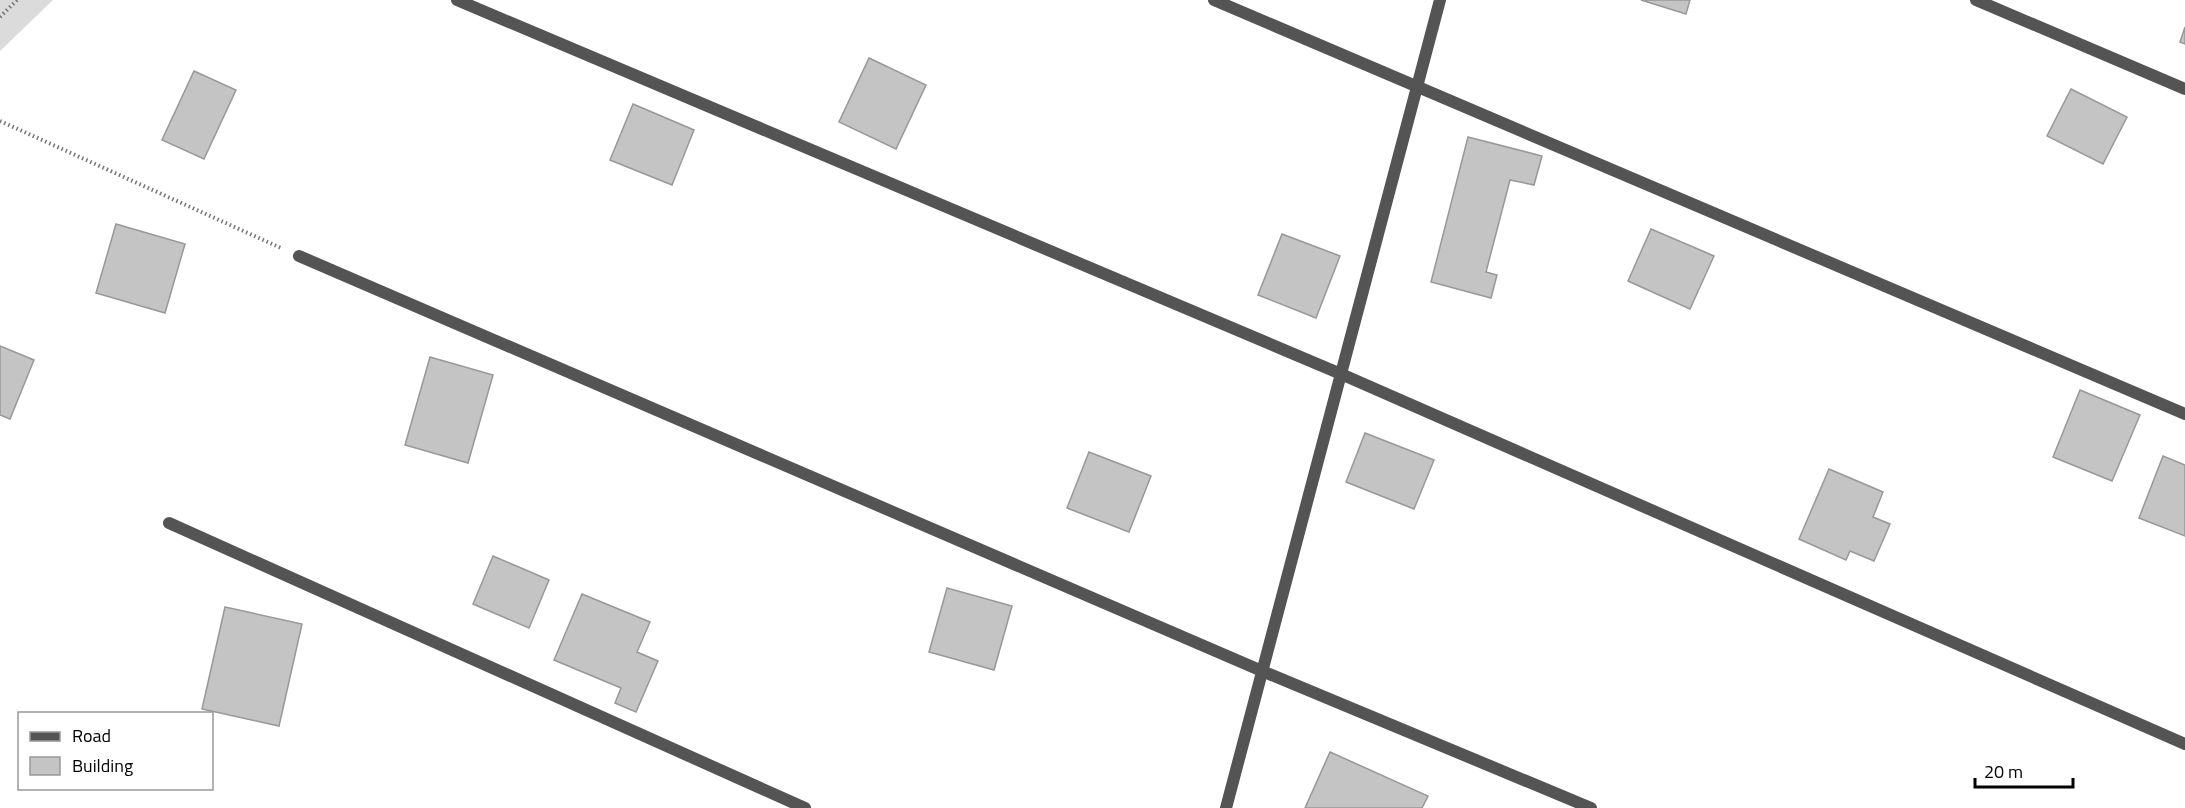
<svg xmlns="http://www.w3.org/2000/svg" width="2185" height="808" font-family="'Titillium Web',sans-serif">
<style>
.green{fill:#dbdbdb}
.building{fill:#c4c4c4;stroke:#989898;stroke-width:1.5}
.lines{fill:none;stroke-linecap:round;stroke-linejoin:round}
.path{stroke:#767676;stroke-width:4;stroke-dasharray:1.5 3;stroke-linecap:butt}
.lane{stroke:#545454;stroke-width:12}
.street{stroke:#545454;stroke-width:12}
</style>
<rect width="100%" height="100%" fill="#fff"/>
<polygon class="green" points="0,0 53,0 0,51"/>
<g class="building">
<polygon points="1641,0 1690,0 1686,14"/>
<polygon points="2185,27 2185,44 2180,42"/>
<polygon points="869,58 926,85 896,149 839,122"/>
<polygon points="194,71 236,90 204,159 162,140"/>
<polygon points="2071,89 2127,117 2103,164 2047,136"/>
<polygon points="633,104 694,130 672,185 610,160"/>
<polygon points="1468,137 1542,156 1534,185 1510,180 1486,272 1497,275 1491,298 1431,282"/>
<polygon points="116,224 185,244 165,313 96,293"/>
<polygon points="1651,229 1714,256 1690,309 1628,281"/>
<polygon points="1282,234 1340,256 1316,318 1258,295"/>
<polygon points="0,346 34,360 10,419 0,415"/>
<polygon points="430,357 493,375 468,463 405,445"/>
<polygon points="2080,390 2140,415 2112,481 2053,457"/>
<polygon points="1365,433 1434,460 1414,509 1346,482"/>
<polygon points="1089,452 1151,476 1129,532 1067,508"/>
<polygon points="2163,456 2185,465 2185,536 2139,518"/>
<polygon points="1829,469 1883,492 1873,517 1890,524 1874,561 1850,551 1846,560 1799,539"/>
<polygon points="493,556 549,580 529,628 473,604"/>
<polygon points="947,588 1012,606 994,670 929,652"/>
<polygon points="582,594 650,622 637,652 658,661 636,712 615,703 621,688 554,660"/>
<polygon points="225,607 302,624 279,726 202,709"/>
<polygon points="1330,752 1428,796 1422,808 1305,808"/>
</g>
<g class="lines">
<g class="path">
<polyline points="0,17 17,0"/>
<polyline points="0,121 281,248"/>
</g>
<g class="lane">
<polyline points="1214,0 2185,414"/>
<polyline points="1976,0 2185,89"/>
<polyline points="299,256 1262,671 1591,808"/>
<polyline points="169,523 805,808"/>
<polyline points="1226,808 1440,0"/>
</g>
<polyline class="street" points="457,0 1341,374 2185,744"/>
</g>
<rect x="18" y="712" width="195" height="78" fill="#ffffff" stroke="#999999" stroke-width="1.5"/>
<rect x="30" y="732" width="30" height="9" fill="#545454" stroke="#999999" stroke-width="1.5"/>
<text x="72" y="742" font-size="18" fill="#000000">Road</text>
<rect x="30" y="757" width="30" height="18" fill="#c4c4c4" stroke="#999999" stroke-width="1.5"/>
<text x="72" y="772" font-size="18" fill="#000000">Building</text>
<path d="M1975 778v9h98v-9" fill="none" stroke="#000000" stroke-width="3"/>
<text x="1984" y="778" font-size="18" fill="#000000" stroke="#ffffff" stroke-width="4.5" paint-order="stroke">20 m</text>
</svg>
